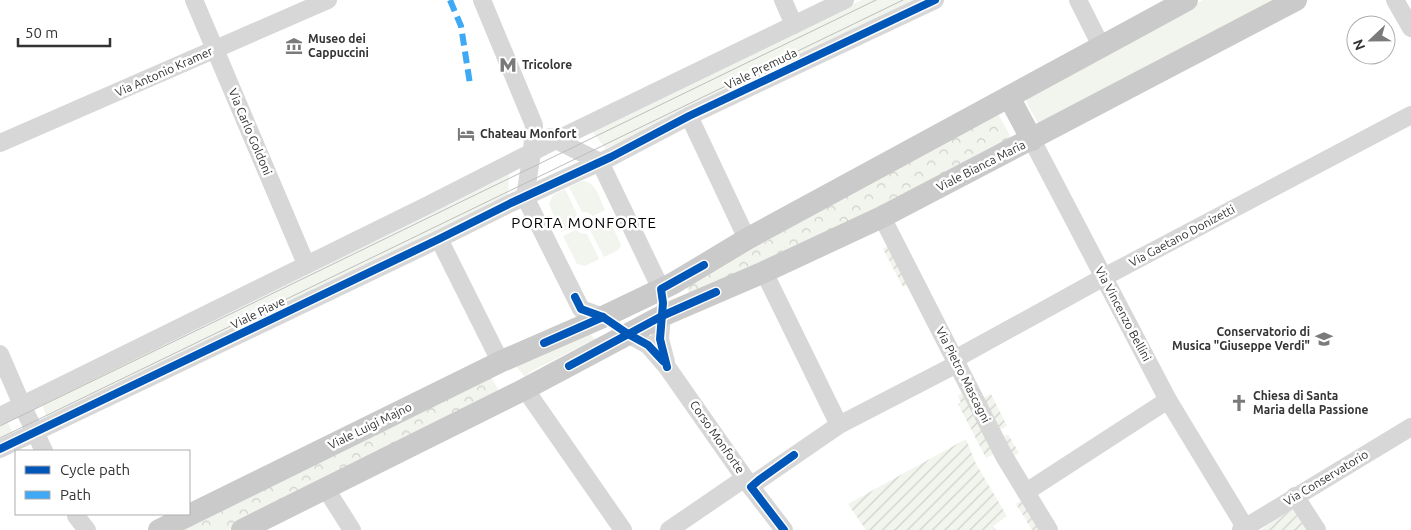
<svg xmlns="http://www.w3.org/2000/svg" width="1411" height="530" font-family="Ubuntu,sans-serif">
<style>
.grass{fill:#f1f5ed}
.park{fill:url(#park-crowns)}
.garden{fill:url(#garden-furrows)}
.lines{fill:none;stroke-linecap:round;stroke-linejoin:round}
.minor{stroke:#d7d7d7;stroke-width:18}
.major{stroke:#cacaca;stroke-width:22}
.tram{stroke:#bebebe;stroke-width:1}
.quiet{stroke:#3fa9f5;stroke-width:6;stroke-dasharray:12 6;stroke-linecap:butt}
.cycleway-casing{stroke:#fff;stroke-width:11}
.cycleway{stroke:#0057b8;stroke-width:8}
.labels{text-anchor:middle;stroke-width:5;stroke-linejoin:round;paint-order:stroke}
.poi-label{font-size:12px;font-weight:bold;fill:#333;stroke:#fff;text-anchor:start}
.street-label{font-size:12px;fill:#333;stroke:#fff}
.quarter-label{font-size:15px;letter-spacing:1px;fill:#000;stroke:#fff}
</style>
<defs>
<pattern id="park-crowns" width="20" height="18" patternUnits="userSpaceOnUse" patternTransform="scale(1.25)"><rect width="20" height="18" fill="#f1f5ed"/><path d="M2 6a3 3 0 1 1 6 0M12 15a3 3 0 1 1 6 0" fill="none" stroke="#cfd2cc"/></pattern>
<pattern id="garden-furrows" width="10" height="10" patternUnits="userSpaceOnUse" patternTransform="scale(1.25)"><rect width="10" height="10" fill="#f1f5ed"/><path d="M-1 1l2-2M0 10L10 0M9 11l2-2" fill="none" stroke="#cfd2cc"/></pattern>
</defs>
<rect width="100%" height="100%" fill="#fff"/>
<g class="grass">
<polygon points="862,0 919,0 606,149 592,131"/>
<polygon points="1203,0 1277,0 1040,126 1031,111 1024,95"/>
<polygon points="509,173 508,198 48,419 40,401"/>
<path d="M 582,181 C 596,181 600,199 605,210 L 593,216 L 587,212 L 582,212 L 569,187 Z"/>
<polygon points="565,189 577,214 573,221 573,226 561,232 549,204 553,195"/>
<polygon points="607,215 621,245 618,250 604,257 591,232 594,228 595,221"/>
<polygon points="576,230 580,233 587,234 599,259 585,266 577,264 563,236"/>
<polygon points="590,334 595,339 530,372 525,377 514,364"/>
<polygon points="6,419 15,437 0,444 0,422"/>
</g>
<g class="park">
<polygon points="997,112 1012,139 856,222 689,293 686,286"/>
<polygon points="490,375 501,395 228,530 177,530"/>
</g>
<g class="garden">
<polygon points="888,246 908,285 903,287 883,249"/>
<polygon points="962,393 994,454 986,458 958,404 961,403 958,396"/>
<polygon points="991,394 1007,426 999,430 983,398"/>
<polygon points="1008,434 1019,453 1013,456 1003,437"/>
<polygon points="966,439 976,464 1007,516 993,526 996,530 866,530 848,504"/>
<polygon points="1022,500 1040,530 1032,530 1016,504"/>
<polygon points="1292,507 1306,530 1261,530"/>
</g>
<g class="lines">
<g class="minor">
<polyline points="194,0 306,264"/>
<polyline points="482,0 534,125 532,152 525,197 581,309 603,317"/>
<polyline points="783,0 794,25"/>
<polyline points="1078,0 1101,46"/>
<polyline points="1395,0 1411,28"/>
<polyline points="689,116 747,239"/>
<polyline points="550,137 600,162 661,289"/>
<polyline points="1032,140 1168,400 1245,527"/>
<polyline points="0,143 328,0"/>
<polyline points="882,217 1004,456 1049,530"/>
<polyline points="439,239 498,357 502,361"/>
<polyline points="764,272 839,425"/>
<polyline points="662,316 660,339 666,362"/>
<polyline points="628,334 648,345 667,367 751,487 784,530"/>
<polyline points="0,354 22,405 44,451"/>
<polyline points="955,359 1104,277 1411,115"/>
<polyline points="525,389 623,530"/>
<polyline points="0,416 426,206 556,140 845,0"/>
<polyline points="0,449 439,239 511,203 611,157 689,116 935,0"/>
<polyline points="751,487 759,480 839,425 957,364"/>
<polyline points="326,489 352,530"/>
<polyline points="1026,492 1168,400"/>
<polyline points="1295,496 1317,530"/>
<polyline points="76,516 87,530"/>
<polyline points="669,530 745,478"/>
<polyline points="1241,530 1411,427"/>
</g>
<g class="major">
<polyline points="1009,97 1032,140"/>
<polyline points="159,530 502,361 603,317 672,284 747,239 1187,0"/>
<polyline points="242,530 525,389 662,316 764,272 882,217 1296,0"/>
</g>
<g class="tram">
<polyline points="0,426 876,0"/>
<polyline points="0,438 903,0"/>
</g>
<polyline class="quiet" points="450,0 461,26 470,84"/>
<g class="cycleway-casing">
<g id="cycleway">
<polyline points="575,297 581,309 603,317 628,334 648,345 663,361"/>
<polyline points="544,343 603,317"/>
<polyline points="569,366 662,316 716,292"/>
<polyline points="667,367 660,339 663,303 661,289 704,265"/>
<polyline points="0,449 439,239 511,203 611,157 689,116 935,0"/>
<polyline points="784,530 751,487 759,480 794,455"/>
</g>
</g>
<use href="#cycleway" class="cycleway"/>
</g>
<defs>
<g id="museum-bare" transform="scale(1.35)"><path d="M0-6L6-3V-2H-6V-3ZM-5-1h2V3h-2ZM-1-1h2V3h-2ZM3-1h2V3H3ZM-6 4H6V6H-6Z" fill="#7a7a7a" stroke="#fff" stroke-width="2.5" paint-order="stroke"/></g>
<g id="metro-bare" transform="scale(1.35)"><path d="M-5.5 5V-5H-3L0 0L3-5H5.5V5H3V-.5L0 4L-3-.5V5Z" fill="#7a7a7a" stroke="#fff" stroke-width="2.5" paint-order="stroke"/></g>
<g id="hotel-bare" transform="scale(1.35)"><path d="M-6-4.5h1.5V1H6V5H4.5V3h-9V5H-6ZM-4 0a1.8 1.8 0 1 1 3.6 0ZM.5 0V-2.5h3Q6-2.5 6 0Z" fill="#7a7a7a" stroke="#fff" stroke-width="2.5" paint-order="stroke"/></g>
<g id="school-bare" transform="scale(1.35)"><path d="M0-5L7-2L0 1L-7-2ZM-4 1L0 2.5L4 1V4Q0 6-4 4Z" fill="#7a7a7a" stroke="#fff" stroke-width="2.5" paint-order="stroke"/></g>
<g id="church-bare" transform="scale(1.35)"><path d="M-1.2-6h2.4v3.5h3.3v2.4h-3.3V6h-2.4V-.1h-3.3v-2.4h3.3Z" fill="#7a7a7a" stroke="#fff" stroke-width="2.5" paint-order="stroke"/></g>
</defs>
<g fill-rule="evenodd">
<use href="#museum-bare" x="294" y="46"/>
<use href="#metro-bare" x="508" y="65"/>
<use href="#hotel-bare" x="466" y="134"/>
<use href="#school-bare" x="1324" y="339"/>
<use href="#church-bare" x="1239" y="403"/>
</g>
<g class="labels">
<g class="poi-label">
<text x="308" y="43">Museo dei<tspan x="308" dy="14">Cappuccini</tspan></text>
<text x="522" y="69">Tricolore</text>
<text x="480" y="138">Chateau Monfort</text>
<text x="1310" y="336" text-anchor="end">Conservatorio di<tspan x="1310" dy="14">Musica "Giuseppe Verdi"</tspan></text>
<text x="1253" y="400">Chiesa di Santa<tspan x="1253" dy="14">Maria della Passione</tspan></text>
</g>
<g class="street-label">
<text transform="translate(761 69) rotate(-26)" y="4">Viale Premuda</text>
<text transform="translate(164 72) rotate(-24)" y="4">Via Antonio Kramer</text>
<text transform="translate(250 132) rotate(67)" y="4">Via Carlo Goldoni</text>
<text transform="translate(981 166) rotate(-27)" y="4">Viale Bianca Maria</text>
<text transform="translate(1182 236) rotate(-28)" y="4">Via Gaetano Donizetti</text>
<text transform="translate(258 313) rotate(-26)" y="4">Viale Piave</text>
<text transform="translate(1123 314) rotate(62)" y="4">Via Vincenzo Bellini</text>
<text transform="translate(963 375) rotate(63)" y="4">Via Pietro Mascagni</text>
<text transform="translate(370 426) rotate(-26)" y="4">Viale Luigi Majno</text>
<text transform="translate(717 437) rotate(55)" y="4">Corso Monforte</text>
<text transform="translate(1326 478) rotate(-31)" y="4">Via Conservatorio</text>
</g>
<g class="quarter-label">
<text x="584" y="228">PORTA MONFORTE</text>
</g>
</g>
<rect x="15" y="450" width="175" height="65" fill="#ffffff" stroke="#adadad"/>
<rect x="25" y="466" width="25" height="8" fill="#0057b8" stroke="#adadad"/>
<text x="60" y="475" font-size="15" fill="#333333">Cycle path</text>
<rect x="25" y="491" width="25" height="8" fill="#3fa9f5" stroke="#adadad"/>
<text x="60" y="500" font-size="15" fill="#333333">Path</text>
<g transform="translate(1371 40) rotate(248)"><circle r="24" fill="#ffffff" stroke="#adadad"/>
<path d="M0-4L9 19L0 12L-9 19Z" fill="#7a7a7a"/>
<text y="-8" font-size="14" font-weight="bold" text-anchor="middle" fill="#333333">N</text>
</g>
<path d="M18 38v8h92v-8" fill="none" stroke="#333333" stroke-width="2.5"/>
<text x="25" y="38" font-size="15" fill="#333333" stroke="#ffffff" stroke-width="4" paint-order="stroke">50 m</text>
</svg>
